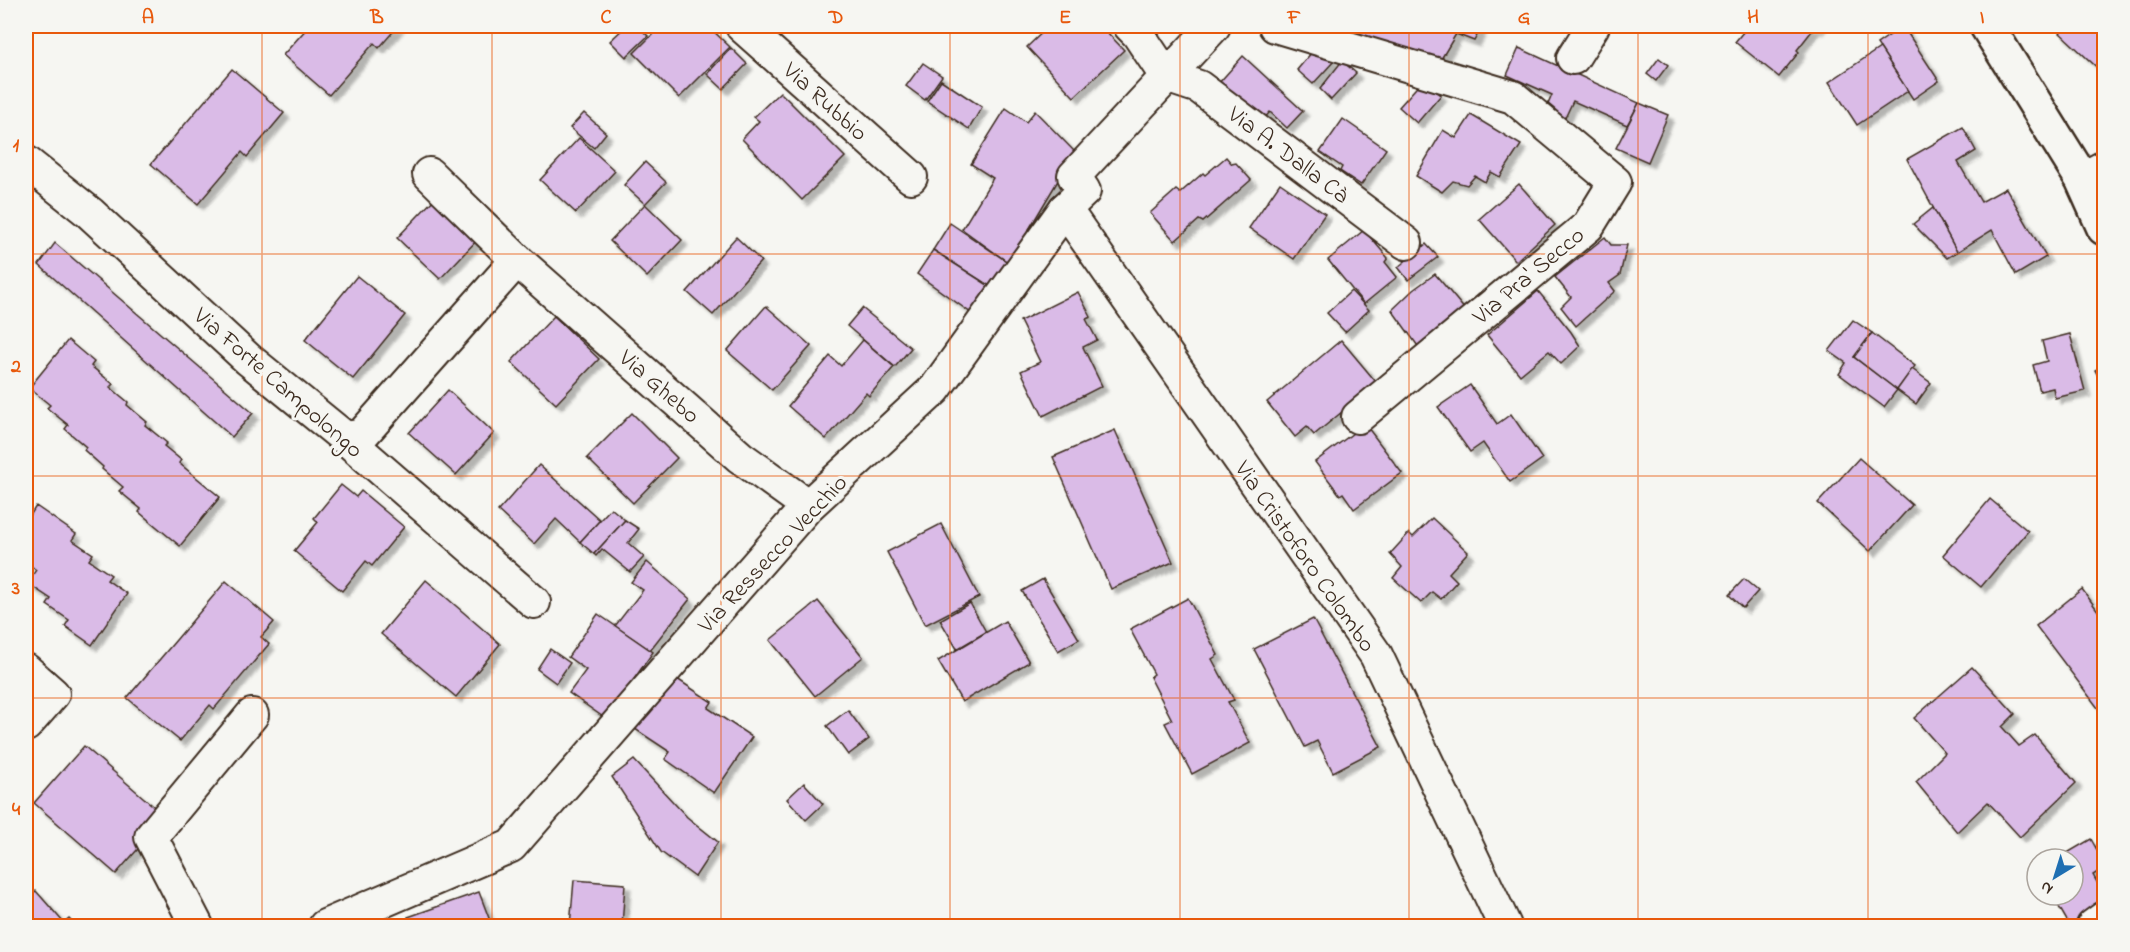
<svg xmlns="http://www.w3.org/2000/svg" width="2130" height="952" font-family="'Indie Flower',sans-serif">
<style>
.building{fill:#dabbe7;stroke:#3b2a1e;stroke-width:1.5;filter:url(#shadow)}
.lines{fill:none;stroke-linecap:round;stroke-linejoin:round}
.street-casing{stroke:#3b2a1e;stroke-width:36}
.secondary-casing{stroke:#3b2a1e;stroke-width:38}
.street{stroke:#f6f6f2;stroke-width:32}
.secondary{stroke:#f6f6f2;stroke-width:33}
.grid{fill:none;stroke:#e8590c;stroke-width:1.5;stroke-opacity:0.55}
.labels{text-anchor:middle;stroke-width:6;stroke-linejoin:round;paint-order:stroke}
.street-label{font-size:24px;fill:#3b2a1e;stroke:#f6f6f2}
.neatline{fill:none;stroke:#e8590c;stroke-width:2}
.grid-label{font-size:20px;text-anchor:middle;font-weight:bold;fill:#e8590c}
</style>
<defs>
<filter id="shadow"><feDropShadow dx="5.5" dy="5.5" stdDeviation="1.5" flood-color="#0004"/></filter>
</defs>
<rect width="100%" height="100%" fill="#f6f6f2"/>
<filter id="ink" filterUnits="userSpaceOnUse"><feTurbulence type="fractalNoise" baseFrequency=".0167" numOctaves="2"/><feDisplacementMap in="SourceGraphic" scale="12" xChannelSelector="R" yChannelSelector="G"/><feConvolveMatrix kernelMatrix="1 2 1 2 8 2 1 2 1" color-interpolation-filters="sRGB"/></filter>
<g filter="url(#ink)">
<g class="building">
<polygon points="309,26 398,26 379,48 374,43 329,95 283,55"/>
<polygon points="626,26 638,26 648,36 626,57 610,41"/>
<polygon points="661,26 708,26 730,47 679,98 634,53"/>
<polygon points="1049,26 1101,26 1124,50 1074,97 1027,47"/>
<polygon points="1316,26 1482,26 1474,41 1456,34 1437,66"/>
<polygon points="1748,26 1820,26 1818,29 1815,27 1797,50 1799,52 1779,77 1735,42"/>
<polygon points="1903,26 1939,81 1913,99 1877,44"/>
<polygon points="2066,26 2095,26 2104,34 2104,74 2060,33"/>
<polygon points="1317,46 1334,61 1313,84 1297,70"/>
<polygon points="731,48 747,64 723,89 707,74"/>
<polygon points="1519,48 1639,103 1627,125 1573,101 1565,118 1546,109 1552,95 1507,75"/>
<polygon points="1880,48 1908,91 1857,125 1829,82"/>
<polygon points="1243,56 1303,111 1287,128 1270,112 1259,124 1217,85"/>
<polygon points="1659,58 1668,65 1656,81 1647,74"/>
<polygon points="1342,61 1356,73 1331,100 1320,89"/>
<polygon points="923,63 942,76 925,100 906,86"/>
<polygon points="232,69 284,113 247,157 242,152 198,204 151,164"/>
<polygon points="941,80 982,107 969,129 927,101"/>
<polygon points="1423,80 1441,95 1417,123 1399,107"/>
<polygon points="780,92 845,157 802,200 742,139 759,121 754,117"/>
<polygon points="1639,103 1668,115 1648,162 1616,148"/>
<polygon points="1006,108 1026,122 1035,111 1075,152 1009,263 962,229 993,178 971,164"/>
<polygon points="584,113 606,133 594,148 570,128"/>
<polygon points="1471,115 1521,145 1500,177 1491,172 1485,182 1475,176 1467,185 1453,181 1442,192 1416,176 1443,130 1456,138"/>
<polygon points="1343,119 1386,149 1361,185 1340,171 1342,167 1320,152"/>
<polygon points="1963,127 1976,151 1958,162 1981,202 2006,188 2046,257 2016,275 1992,230 1957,252 1907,159"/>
<polygon points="579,138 615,171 576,213 540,180"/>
<polygon points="1226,157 1232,164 1236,163 1251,180 1203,222 1199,220 1175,241 1150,213 1176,190 1180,193 1203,173 1205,175"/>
<polygon points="645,162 666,182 645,204 624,185"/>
<polygon points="1280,183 1325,214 1294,259 1249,228"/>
<polygon points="1519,184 1555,225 1516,261 1479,219"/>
<polygon points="437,196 480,237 440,279 397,238"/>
<polygon points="645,204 682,240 647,277 610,241"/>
<polygon points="1933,208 1957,252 1947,258 1913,224"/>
<polygon points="950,223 1009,263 991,287 933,250"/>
<polygon points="1364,230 1388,258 1385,262 1397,277 1364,304 1328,260"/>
<polygon points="736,237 761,261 713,315 687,292"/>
<polygon points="1605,237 1611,245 1627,245 1620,275 1609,283 1615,291 1576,326 1561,307 1571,297 1555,277"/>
<polygon points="55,243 253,413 232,437 39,265"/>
<polygon points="1426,244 1438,257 1408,280 1398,267"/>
<polygon points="933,250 991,287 971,313 917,274"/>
<polygon points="1435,274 1466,311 1420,349 1392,310 1413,290"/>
<polygon points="357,276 405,315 353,379 305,340"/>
<polygon points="1351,291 1369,310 1345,332 1327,313"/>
<polygon points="1538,291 1571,332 1580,346 1561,364 1549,351 1520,375 1487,335"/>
<polygon points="1078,292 1091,317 1086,319 1097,340 1083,347 1102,386 1043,416 1021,371 1040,362 1020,321"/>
<polygon points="766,306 811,346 772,390 727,351"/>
<polygon points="862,308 911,348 895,367 847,326"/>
<polygon points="554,316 599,359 556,404 511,362"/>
<polygon points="1853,320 1872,333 1854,357 1897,390 1884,407 1839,374 1846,363 1829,351"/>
<polygon points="1872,333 1915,366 1897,390 1854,357"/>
<polygon points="2070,334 2085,391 2055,398 2053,388 2040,391 2033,365 2047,361 2042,341"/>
<polygon points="68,340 94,362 91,366 113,384 110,387 128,402 127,405 147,422 145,425 167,443 164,446 181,460 179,463 220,497 180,546 139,512 141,509 119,491 123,487 102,469 103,467 84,450 86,447 65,429 68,425 47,408 50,405 29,388"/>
<polygon points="863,340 894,367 869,396 866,393 826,439 788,406 830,356 841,366"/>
<polygon points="1341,340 1377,383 1314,435 1307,427 1295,437 1267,402"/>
<polygon points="2104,365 2104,388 2095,370"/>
<polygon points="1912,369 1931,383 1916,404 1897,390"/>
<polygon points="1470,385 1497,424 1511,414 1542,459 1510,482 1483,443 1470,452 1438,407"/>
<polygon points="448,390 494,433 456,475 409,433"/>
<polygon points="632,413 677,458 633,503 587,458"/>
<polygon points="1365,424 1402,473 1354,509 1343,493 1340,495 1315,462"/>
<polygon points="1115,430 1173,562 1111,589 1053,457"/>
<polygon points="1859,458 1912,505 1870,551 1818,503"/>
<polygon points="539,465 600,520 580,542 556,519 534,544 498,511"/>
<polygon points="341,485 356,497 361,491 404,527 372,566 366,561 342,591 294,551 318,522 314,518"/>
<polygon points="1990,499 2028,531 1981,587 1943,555"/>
<polygon points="36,506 76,534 72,540 93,554 89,560 111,575 107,580 127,594 92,645 65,626 69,620 47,605 51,599 27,583 36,570 26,562 26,522"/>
<polygon points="611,508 625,520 594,554 580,542"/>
<polygon points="1432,518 1468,552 1449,573 1457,581 1441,599 1432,592 1421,603 1393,578 1402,567 1390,554 1409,533 1413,537"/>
<polygon points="625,520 639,529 628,543 644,557 630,572 602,549 596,556 594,554"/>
<polygon points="941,524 979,597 925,625 887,552"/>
<polygon points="647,562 690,599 650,650 615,626 643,590 631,582"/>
<polygon points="1043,579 1079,639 1058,651 1022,591"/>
<polygon points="1744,579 1758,591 1743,608 1729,595"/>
<polygon points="426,580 500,644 456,697 381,634"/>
<polygon points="226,581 274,622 261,637 269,644 214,709 210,705 180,741 127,698"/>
<polygon points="2082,589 2104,619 2104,716 2036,626"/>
<polygon points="1188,598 1218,655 1212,659 1234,700 1228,702 1250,743 1192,774 1165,723 1172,720 1150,677 1154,674 1130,629"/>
<polygon points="818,601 863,657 815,696 770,640"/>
<polygon points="970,603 986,632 957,649 940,620"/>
<polygon points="598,614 653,652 606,719 569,693 586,670 568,657"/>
<polygon points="1313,619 1381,747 1333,772 1317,741 1305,747 1254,649"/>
<polygon points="1005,621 1029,662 962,702 938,661"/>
<polygon points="550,649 570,663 556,683 537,669"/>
<polygon points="1972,667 2015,714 2002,727 2019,746 2035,735 2076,783 2020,837 1988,802 1957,832 1916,782 1945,753 1914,718"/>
<polygon points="668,673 712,702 708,708 752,737 714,793 665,759 670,752 632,727"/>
<polygon points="848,710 869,739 848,755 827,726"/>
<polygon points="84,746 166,817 116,874 34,803"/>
<polygon points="634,760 687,817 718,842 695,877 661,852 612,777"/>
<polygon points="804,783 823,804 806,820 787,799"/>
<polygon points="2091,839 2104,863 2104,868 2093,875 2104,895 2104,911 2077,926 2070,926 2052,895 2073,895 2073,859 2057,859"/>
<polygon points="574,880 625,884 622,926 570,926"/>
<polygon points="26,888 31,894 36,891 64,923 69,919 76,926 26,926"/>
<polygon points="479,892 492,926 412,926 408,917"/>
</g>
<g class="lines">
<g class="street-casing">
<g id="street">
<polyline points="742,26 911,177"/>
<polyline points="1130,26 1138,34 1166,76 1199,87 1406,243"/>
<polyline points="1275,26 1513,97 1615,182 1588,226 1358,417"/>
<polyline points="1573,58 1593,26"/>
<polyline points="26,162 90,213 248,359 345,438 534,602"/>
<polyline points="429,174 517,260 740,457 808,506"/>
<polyline points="2082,179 2104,167"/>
<polyline points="1065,209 1376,655 1505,926"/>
<polyline points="345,438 361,436 517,260"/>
<polyline points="26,670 53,694 26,725"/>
<polyline points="197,926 151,837 252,715"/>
<polyline points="325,926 511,846 808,506 935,389 1065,209 1084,191 1074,176 1214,26"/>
<polyline points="2093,926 2104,918"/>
</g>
</g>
<g class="secondary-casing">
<polyline id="secondary" points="1987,26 2082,179 2104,228"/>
</g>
<use href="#street" class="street"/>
<use href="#secondary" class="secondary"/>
</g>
</g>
<path class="grid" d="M 262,26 L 262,926M 492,26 L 492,926M 721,26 L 721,926M 950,26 L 950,926M 1180,26 L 1180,926M 1409,26 L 1409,926M 1638,26 L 1638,926M 1868,26 L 1868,926M 26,254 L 2104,254M 26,476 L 2104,476M 26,698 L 2104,698"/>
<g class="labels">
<g class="street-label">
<text transform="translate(826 101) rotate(42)" y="8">Via Rubbio</text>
<text transform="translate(1289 154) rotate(37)" y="8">Via A. Dalla Cà</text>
<text transform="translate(1528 275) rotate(-40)" y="8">Via Pra' Secco</text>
<text transform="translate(279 382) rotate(41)" y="8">Via Forte Campolongo</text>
<text transform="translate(660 386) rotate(41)" y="8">Via Ghebo</text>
<text transform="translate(772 553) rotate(-47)" y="8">Via Ressecco Vecchio</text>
<text transform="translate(1306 556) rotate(55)" y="8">Via Cristoforo Colombo</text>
</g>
</g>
<rect width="2130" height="952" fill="none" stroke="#f6f6f2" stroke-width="66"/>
<g transform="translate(2055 877) rotate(218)"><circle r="28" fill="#f6f6f2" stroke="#aba49d" stroke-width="1.5"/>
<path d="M0-4.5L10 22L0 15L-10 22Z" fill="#1f6fb2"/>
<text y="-9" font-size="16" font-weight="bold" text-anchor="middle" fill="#3b2a1e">N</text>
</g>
<rect x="33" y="33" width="2064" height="886" class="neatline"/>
<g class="grid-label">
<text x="148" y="23">A</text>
<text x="377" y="23">B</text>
<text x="606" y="23">C</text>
<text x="836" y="23">D</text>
<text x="1065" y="23">E</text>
<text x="1294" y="23">F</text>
<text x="1524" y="23">G</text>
<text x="1753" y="23">H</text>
<text x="1982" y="23">I</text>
<text x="16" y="151">1</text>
<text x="16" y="372">2</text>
<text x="16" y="594">3</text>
<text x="16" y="815">4</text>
</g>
</svg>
